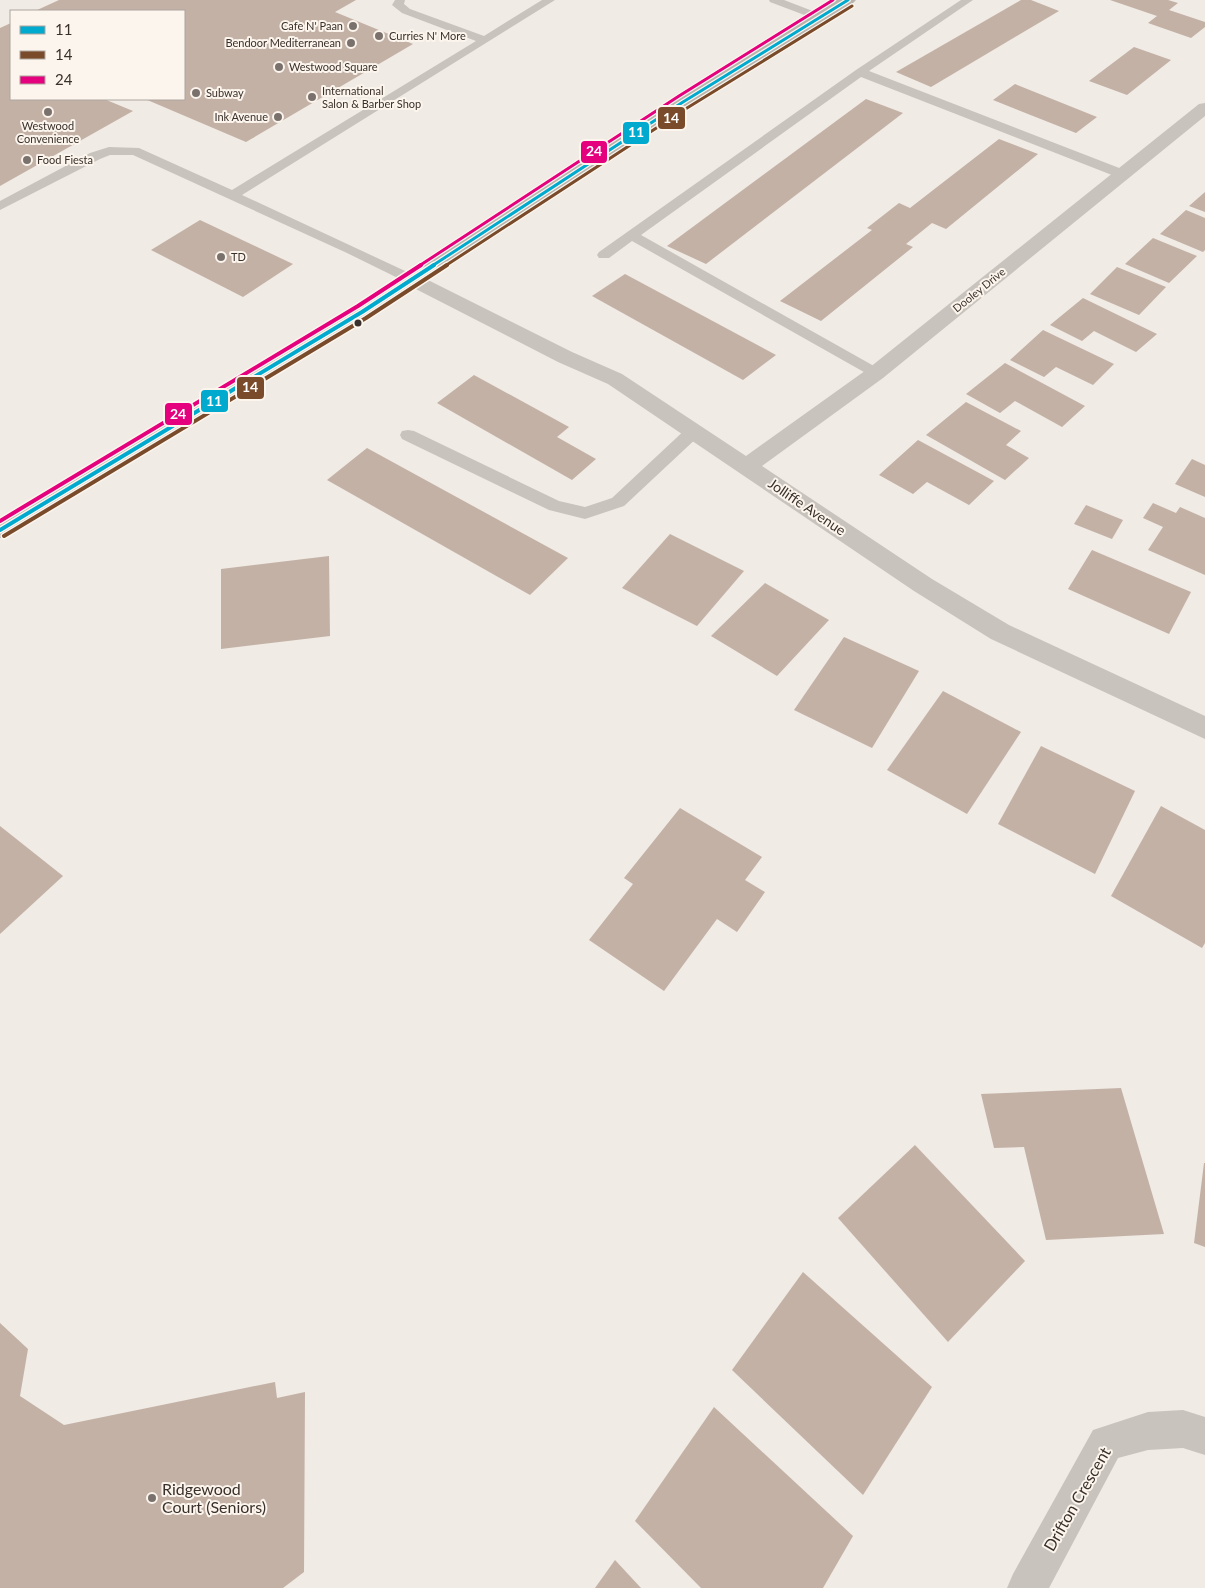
<svg xmlns="http://www.w3.org/2000/svg" width="1205" height="1588" font-family="Lato,sans-serif">
<style>
.building{fill:#c3b1a6}
.lines{fill:none;stroke-linecap:round;stroke-linejoin:round}
.lane{fill:#c8c3bd;fill-rule:evenodd}
.street{fill:#c8c3bd;fill-rule:evenodd}
.secondary{fill:#b9b3ad;fill-rule:evenodd}
.bus-1-far1-casing{stroke:#fbf5ed;stroke-width:5.5}
.bus-1-casing{stroke:#fbf5ed;stroke-width:7}
.bus-2-far1-casing{stroke:#fbf5ed;stroke-width:5.5}
.bus-2-casing{stroke:#fbf5ed;stroke-width:7}
.bus-3-far1-casing{stroke:#fbf5ed;stroke-width:5.5}
.bus-3-casing{stroke:#fbf5ed;stroke-width:7}
.bus-1-far1{stroke:#00a9ce;stroke-width:3}
.bus-1{stroke:#00a9ce;stroke-width:4}
.bus-2-far1{stroke:#7a4b2a;stroke-width:3}
.bus-2{stroke:#7a4b2a;stroke-width:4}
.bus-3-far1{stroke:#e5007d;stroke-width:3}
.bus-3{stroke:#e5007d;stroke-width:4}
.poi-dot{fill:#7a716c;stroke:#fbf5ed;stroke-width:2}
.bus-dot{fill:#3a302b;stroke:#fbf5ed;stroke-width:2}
.labels{text-anchor:middle;stroke-width:4;stroke-linejoin:round;paint-order:stroke}
.far-poi-label{font-size:11px;fill:#3a302b;stroke:#fbf5ed;text-anchor:start}
.far-street-label{font-size:11px;fill:#3a302b;stroke:#fbf5ed}
.street-label{font-size:14px;fill:#3a302b;stroke:#fbf5ed}
.near-poi-label{font-size:16px;fill:#3a302b;stroke:#fbf5ed;text-anchor:start}
.near-street-label{font-size:16px;fill:#3a302b;stroke:#fbf5ed}
.line-badge{stroke:#fbf5ed;stroke-width:2}
.badge-label{font-size:14px;text-anchor:middle;font-weight:bold;fill:#fff}
</style>
<rect width="100%" height="100%" fill="#f0ebe4"/>
<g class="building">
<polygon points="59,0 356,0 335,12 413,44 246,142 145,99 184,99 184,11 35,11"/>
<polygon points="1021,0 1031,0 1059,11 931,87 896,72"/>
<polygon points="1110,0 1168,0 1178,3 1169,10 1205,22 1205,27 1191,38 1148,23 1157,16"/>
<polygon points="11,23 11,99 104,99 133,111 0,186 0,28"/>
<polygon points="1134,47 1171,60 1127,95 1089,81"/>
<polygon points="1015,84 1097,117 1076,133 993,100"/>
<polygon points="866,99 903,113 706,264 667,246"/>
<polygon points="999,139 1038,154 946,229 932,223 906,244 913,247 821,321 780,301 872,230 867,228 899,203 910,208"/>
<polygon points="1205,192 1205,212 1189,206"/>
<polygon points="1186,210 1205,218 1205,250 1203,252 1160,234"/>
<polygon points="200,220 293,264 243,297 151,250"/>
<polygon points="1153,238 1197,256 1169,283 1125,264"/>
<polygon points="1117,267 1166,287 1139,315 1090,294"/>
<polygon points="625,274 776,355 743,380 592,296"/>
<polygon points="1083,298 1157,334 1136,352 1094,331 1082,341 1050,325"/>
<polygon points="1043,330 1114,364 1093,385 1056,367 1044,377 1010,360"/>
<polygon points="1005,363 1085,406 1062,427 1015,401 1000,413 966,394"/>
<polygon points="474,375 569,427 557,437 596,459 572,480 437,403"/>
<polygon points="966,402 1021,431 1006,445 1029,458 1005,480 926,435"/>
<polygon points="918,440 994,481 969,505 927,482 913,494 879,475"/>
<polygon points="367,448 568,558 530,595 327,480"/>
<polygon points="1192,459 1205,465 1205,497 1175,484"/>
<polygon points="1153,503 1176,513 1180,507 1205,518 1205,575 1148,550 1163,527 1143,518"/>
<polygon points="1086,505 1123,520 1112,539 1074,524"/>
<polygon points="670,534 744,571 697,626 622,588"/>
<polygon points="1092,550 1191,592 1169,634 1068,589"/>
<polygon points="329,556 330,636 221,649 221,569"/>
<polygon points="765,583 829,620 777,676 711,636"/>
<polygon points="844,637 919,671 872,748 794,710"/>
<polygon points="943,691 1021,732 967,814 887,770"/>
<polygon points="1041,746 1135,791 1095,874 998,824"/>
<polygon points="1161,806 1205,830 1205,943 1202,948 1111,896"/>
<polygon points="680,808 762,857 745,880 765,892 737,932 717,919 664,991 589,940 633,884 624,878"/>
<polygon points="0,826 63,876 0,934"/>
<polygon points="1121,1088 1164,1234 1046,1240 1024,1147 994,1148 981,1094"/>
<polygon points="915,1145 1025,1261 948,1342 838,1218"/>
<polygon points="1204,1163 1205,1163 1205,1247 1194,1243"/>
<polygon points="803,1272 932,1387 863,1495 732,1370"/>
<polygon points="0,1323 28,1349 20,1396 64,1425 275,1382 277,1398 305,1392 304,1572 283,1588 0,1588"/>
<polygon points="714,1407 853,1536 823,1588 701,1588 635,1521"/>
<polygon points="615,1560 641,1588 595,1588"/>
</g>
<g class="lines">
<g class="lane">
<polygon points="395,0 405,0 404,4 410,9 484,36 542,0 555,0 242,195 418,277 420,280 418,283 408,283 347,253 133,155 110,155 100,159 0,210 0,201 90,153 109,147 139,148 232,190 476,41 402,13 392,5"/>
<polygon points="769,0 784,0 823,15 825,17 819,20 815,19 770,2"/>
<polygon points="961,0 973,0 869,71 1127,171 1128,174 1127,177 1117,177 861,77 641,235 881,370 884,373 881,376 871,376 632,241 609,258 599,258 597,255 599,252 856,70"/>
<polygon points="694,426 700,427 702,431 700,435 624,506 585,519 549,510 402,439 400,435 402,431 408,430 414,431 559,501 585,507 612,498 688,427"/>
</g>
<g class="street">
<polygon points="1205,103 1205,116 883,378 762,466 932,579 1009,625 1205,716 1205,739 991,639 914,591 608,384 558,362 406,284 403,280 406,276 413,274 420,276 572,352 622,374 746,456 869,368 1199,104"/>
<polygon points="1183,1410 1205,1417 1205,1455 1183,1448 1148,1450 1118,1458 1049,1588 1007,1588 1013,1574 1093,1430 1148,1412"/>
</g>
<path class="secondary" d="M 837,0 L 856,0 L 853,3 L 689,105 L 369,316 L 8,536 L 0,538 L 0,519 C 136,438 274,360 408,275 C 551,183 691,86 837,0 Z"/>
<g class="bus-1-far1-casing">
<polyline id="bus-1-far1" points="432,266 683,102 848,0"/>
</g>
<g class="bus-1-casing">
<polyline id="bus-1" points="0,530 362,312 434,265"/>
</g>
<g class="bus-2-far1-casing">
<polyline id="bus-2-far1" points="445,266 687,108 852,6"/>
</g>
<g class="bus-2-casing">
<polyline id="bus-2" points="4,536 366,318 447,265"/>
</g>
<g class="bus-3-far1-casing">
<polyline id="bus-3-far1" points="419,266 679,96 833,0"/>
</g>
<g class="bus-3-casing">
<polyline id="bus-3" points="0,521 358,306 421,265"/>
</g>
<use href="#bus-1-far1" class="bus-1-far1"/>
<use href="#bus-1" class="bus-1"/>
<use href="#bus-2-far1" class="bus-2-far1"/>
<use href="#bus-2" class="bus-2"/>
<use href="#bus-3-far1" class="bus-3-far1"/>
<use href="#bus-3" class="bus-3"/>
</g>
<g class="poi-dot">
<circle cx="353" cy="26" r="5"/>
<circle cx="379" cy="36" r="5"/>
<circle cx="351" cy="43" r="5"/>
<circle cx="279" cy="67" r="5"/>
<circle cx="196" cy="93" r="5"/>
<circle cx="312" cy="97" r="5"/>
<circle cx="48" cy="112" r="5"/>
<circle cx="278" cy="117" r="5"/>
<circle cx="27" cy="160" r="5"/>
<circle cx="221" cy="257" r="5"/>
<circle cx="152" cy="1498" r="5"/>
</g>
<circle class="bus-dot" cx="358" cy="323" r="4.5"/>
<g class="labels">
<g class="far-poi-label">
<text x="343" y="30" text-anchor="end">Cafe N' Paan</text>
<text x="389" y="40">Curries N' More</text>
<text x="341" y="47" text-anchor="end">Bendoor Mediterranean</text>
<text x="289" y="71">Westwood Square</text>
<text x="322" y="95">International<tspan x="322" dy="13">Salon &amp; Barber Shop</tspan></text>
<text x="206" y="97">Subway</text>
<text x="268" y="121" text-anchor="end">Ink Avenue</text>
<text x="48" y="130" text-anchor="middle">Westwood<tspan x="48" dy="13">Convenience</tspan></text>
<text x="37" y="164">Food Fiesta</text>
<text x="231" y="261">TD</text>
</g>
<g class="far-street-label">
<text transform="translate(979 290) rotate(-39)" y="4">Dooley Drive</text>
</g>
<g class="street-label">
<text transform="translate(807 507) rotate(34)" y="5">Jolliffe Avenue</text>
</g>
<g class="near-poi-label">
<text x="162" y="1495">Ridgewood<tspan x="162" dy="18">Court (Seniors)</tspan></text>
</g>
<g class="near-street-label">
<text transform="translate(1077 1499) rotate(-60)" y="6">Drifton Crescent</text>
</g>
</g>
<g class="line-badge">
<rect x="657" y="106" width="29" height="24" rx="5" fill="#7a4b2a"/>
<rect x="622" y="121" width="28" height="24" rx="5" fill="#00a9ce"/>
<rect x="580" y="140" width="28" height="24" rx="5" fill="#e5007d"/>
<rect x="236" y="376" width="29" height="24" rx="5" fill="#7a4b2a"/>
<rect x="200" y="389" width="29" height="24" rx="5" fill="#00a9ce"/>
<rect x="164" y="402" width="29" height="24" rx="5" fill="#e5007d"/>
</g>
<g class="badge-label">
<text x="671" y="123">14</text>
<text x="636" y="137">11</text>
<text x="594" y="156">24</text>
<text x="250" y="392">14</text>
<text x="214" y="406">11</text>
<text x="178" y="419">24</text>
</g>
<rect x="10" y="10" width="175" height="90" fill="#fbf5ed" stroke="#aea69f"/>
<rect x="20" y="26" width="25" height="8" fill="#00a9ce" stroke="#aea69f"/>
<text x="55" y="35" font-size="15" fill="#3a302b">11</text>
<rect x="20" y="51" width="25" height="8" fill="#7a4b2a" stroke="#aea69f"/>
<text x="55" y="60" font-size="15" fill="#3a302b">14</text>
<rect x="20" y="76" width="25" height="8" fill="#e5007d" stroke="#aea69f"/>
<text x="55" y="85" font-size="15" fill="#3a302b">24</text>
</svg>
